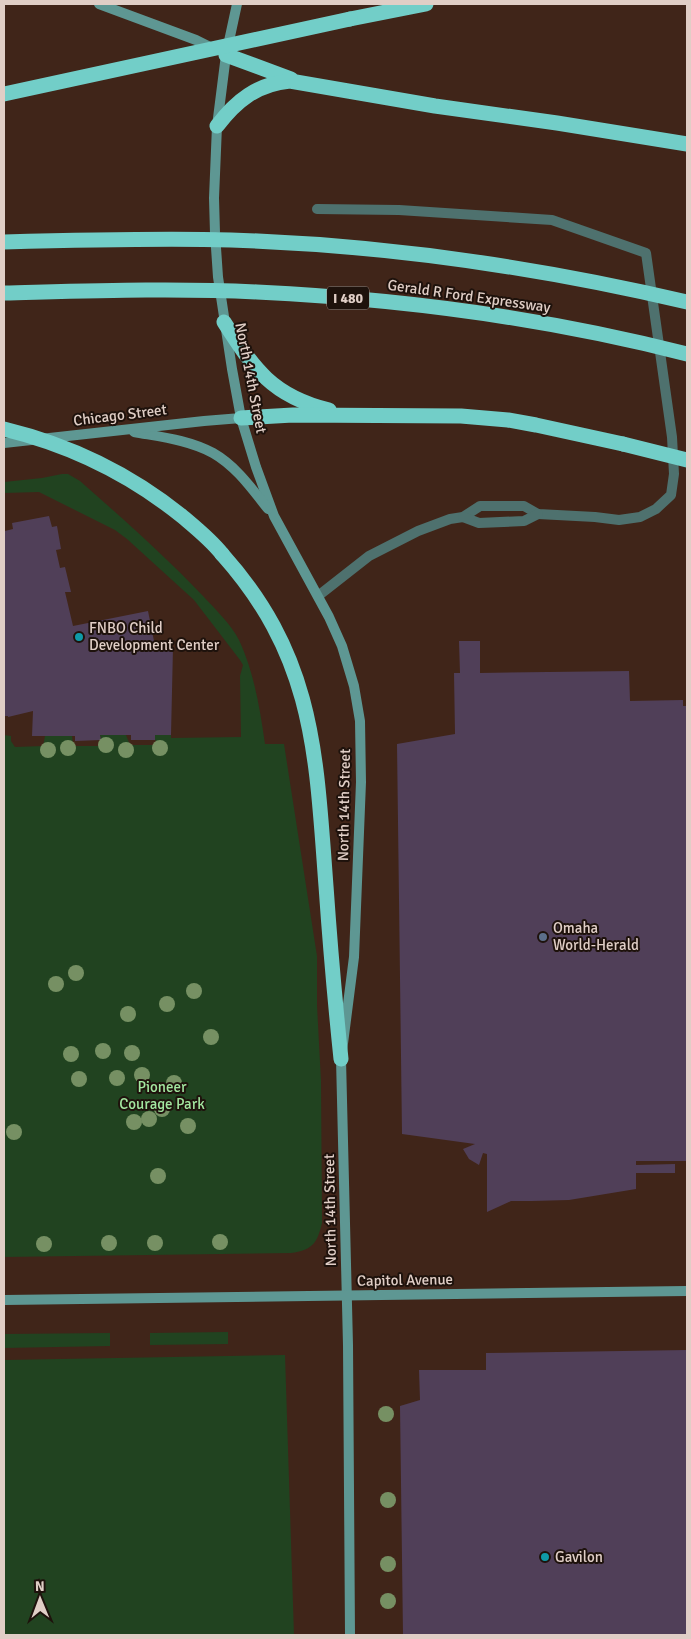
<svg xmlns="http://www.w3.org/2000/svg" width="691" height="1639" font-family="Signika,sans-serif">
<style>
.green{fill:#214320}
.building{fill:#503f58}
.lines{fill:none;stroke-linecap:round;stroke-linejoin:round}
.lane{stroke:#4e716e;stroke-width:10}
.secondary{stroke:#5e9793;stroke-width:10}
.highway{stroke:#72cec8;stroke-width:15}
.highway-bridge{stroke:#72cec8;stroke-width:15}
.tree{fill:#769063}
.culture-dot{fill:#0f9aa8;stroke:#1e120c;stroke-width:2}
.service-dot{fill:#5c6f8a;stroke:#1e120c;stroke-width:2}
.labels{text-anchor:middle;stroke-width:4;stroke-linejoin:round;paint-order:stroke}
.shield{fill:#1e120c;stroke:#a6968e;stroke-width:1}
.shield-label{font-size:14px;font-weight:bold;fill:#e0cec6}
.street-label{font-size:15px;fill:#e0cec6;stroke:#1e120c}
.poi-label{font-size:15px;fill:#e0cec6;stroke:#1e120c;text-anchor:start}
.park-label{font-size:15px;fill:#a3e7a0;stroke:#1e120c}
</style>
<rect width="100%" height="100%" fill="#402519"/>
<g class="green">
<path d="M 62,474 L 68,474 L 80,481 C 122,518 164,555 203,596 C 215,609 231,624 239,640 C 254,672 260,709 265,744 L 284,744 L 317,956 L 317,1005 L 321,1081 L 322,1223 C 317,1244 312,1250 291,1253 L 4,1257 L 4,735 L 11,736 L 11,741 L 15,747 L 43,746 L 45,736 L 72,736 L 73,744 L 75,746 L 102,746 L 100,735 L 126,735 L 130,745 L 158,745 L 157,742 L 155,740 L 155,735 L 171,735 L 171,738 L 241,737 L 240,676 L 243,665 L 240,660 L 194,600 L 127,539 L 115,530 L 39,492 L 4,493 L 4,482 L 42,478 Z"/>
<polygon points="228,1332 228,1344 150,1345 150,1333"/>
<polygon points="110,1333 110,1346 4,1348 4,1334"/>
<polygon points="285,1355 294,1635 4,1635 4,1360"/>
</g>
<g class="building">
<polygon points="49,516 52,527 57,526 61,549 56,550 60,568 65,567 71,592 65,592 73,626 148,611 156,651 173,647 171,735 155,735 155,740 131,740 131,735 100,735 101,740 75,741 75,736 32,736 33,711 8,717 8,716 4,716 5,531 13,529 12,523"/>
<polygon points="459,641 480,641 480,673 629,671 630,701 683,700 683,706 687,706 687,1161 636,1161 636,1165 675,1164 675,1173 636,1173 636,1189 569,1200 532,1201 511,1201 487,1212 487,1154 483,1153 479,1165 469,1159 463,1149 475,1144 402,1134 397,744 455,734 454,673 460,673"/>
<polygon points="687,1350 687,1634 403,1635 400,1406 420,1400 419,1370 486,1370 486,1353"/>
</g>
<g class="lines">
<g class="lane">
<polyline points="317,209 399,210 552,220 646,253 672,437 674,474 671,495 656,509 640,517 619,520 595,517 538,514 524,506 480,506 463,517 450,519 418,531 369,556 318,596"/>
<polyline points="463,517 479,523 524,521 538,514"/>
</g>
<g class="secondary">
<polyline points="99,4 196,40 214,49"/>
<polyline points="237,4 226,55 217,126 214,198 215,233 218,277 232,369 241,418 256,467 274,516 329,617 342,646 354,686 360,721 361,782 354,957 341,1059 348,1345 350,1635"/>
<path d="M 134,432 C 161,437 189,440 213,453 C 236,466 252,489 268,509"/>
<polyline points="4,443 204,421 241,418"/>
<polyline points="4,1300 687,1291"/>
</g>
<g class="highway">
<polyline points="350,19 426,4"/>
<polyline points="226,55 291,79"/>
<path d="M 217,126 C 236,101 257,84 290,81 L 435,106 L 557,123 L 687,144"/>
<path d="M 224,322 C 254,369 272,396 329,410"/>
<polyline points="241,418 293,415 461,416 508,420 536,425 623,444"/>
<path d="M 222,554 C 315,658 316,754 326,886 C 330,944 335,1001 341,1059"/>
</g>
<g class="highway-bridge">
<polyline points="4,94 350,19"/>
<path d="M 4,242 C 79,240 155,238 231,240 C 384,245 538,267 687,302"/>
<path d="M 4,293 C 88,291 173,288 257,292 C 402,299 547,318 687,354"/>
<path d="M 4,429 C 70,445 130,474 183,517 C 196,528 211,540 222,554"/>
<polyline points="623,444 687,460"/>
</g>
</g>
<g class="tree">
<circle cx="106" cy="745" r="8"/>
<circle cx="68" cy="748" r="8"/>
<circle cx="160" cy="748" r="8"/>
<circle cx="48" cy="750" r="8"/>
<circle cx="126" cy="750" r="8"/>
<circle cx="76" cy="973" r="8"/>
<circle cx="56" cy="984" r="8"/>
<circle cx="194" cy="991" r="8"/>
<circle cx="167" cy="1004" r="8"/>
<circle cx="128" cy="1014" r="8"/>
<circle cx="211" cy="1037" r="8"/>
<circle cx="103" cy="1051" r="8"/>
<circle cx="132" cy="1053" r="8"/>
<circle cx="71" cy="1054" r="8"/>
<circle cx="142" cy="1075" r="8"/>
<circle cx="117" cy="1078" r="8"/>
<circle cx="79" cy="1079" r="8"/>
<circle cx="174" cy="1083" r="8"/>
<circle cx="162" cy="1109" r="8"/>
<circle cx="149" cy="1119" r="8"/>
<circle cx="134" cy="1122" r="8"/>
<circle cx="188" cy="1126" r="8"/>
<circle cx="14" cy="1132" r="8"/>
<circle cx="158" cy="1176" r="8"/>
<circle cx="220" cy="1242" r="8"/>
<circle cx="109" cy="1243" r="8"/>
<circle cx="155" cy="1243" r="8"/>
<circle cx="44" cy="1244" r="8"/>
<circle cx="386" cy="1414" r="8"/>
<circle cx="388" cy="1500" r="8"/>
<circle cx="388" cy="1564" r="8"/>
<circle cx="388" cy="1601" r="8"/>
</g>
<g class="culture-dot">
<circle cx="79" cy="637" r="5"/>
<circle cx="545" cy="1557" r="5"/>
</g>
<circle class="service-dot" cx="543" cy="937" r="5"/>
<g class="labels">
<rect class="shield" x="327" y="286.5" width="42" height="23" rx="4"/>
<g class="shield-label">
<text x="348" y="303">I 480</text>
</g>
<g class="street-label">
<text transform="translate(469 296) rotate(8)" y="5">Gerald R Ford Expressway</text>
<text transform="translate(251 378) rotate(79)" y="5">North 14th Street</text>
<text transform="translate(120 415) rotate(-7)" y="5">Chicago Street</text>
<text transform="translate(344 805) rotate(-89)" y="5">North 14th Street</text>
<text transform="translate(330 1210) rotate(-91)" y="5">North 14th Street</text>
<text transform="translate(405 1280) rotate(-1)" y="5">Capitol Avenue</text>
</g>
<g class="poi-label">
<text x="89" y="633">FNBO Child<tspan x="89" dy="17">Development Center</tspan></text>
<text x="553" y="933">Omaha<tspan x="553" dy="17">World-Herald</tspan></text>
<text x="555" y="1562">Gavilon</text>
</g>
<g class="park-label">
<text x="162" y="1092">Pioneer<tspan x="162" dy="17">Courage Park</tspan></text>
</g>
</g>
<rect width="691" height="1639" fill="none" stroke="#e0cec6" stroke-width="10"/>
<g transform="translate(40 1599) rotate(359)" stroke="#1e120c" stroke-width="4" paint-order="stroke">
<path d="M0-4L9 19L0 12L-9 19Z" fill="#e0cec6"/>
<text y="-8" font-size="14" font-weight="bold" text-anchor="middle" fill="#e0cec6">N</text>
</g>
</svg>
